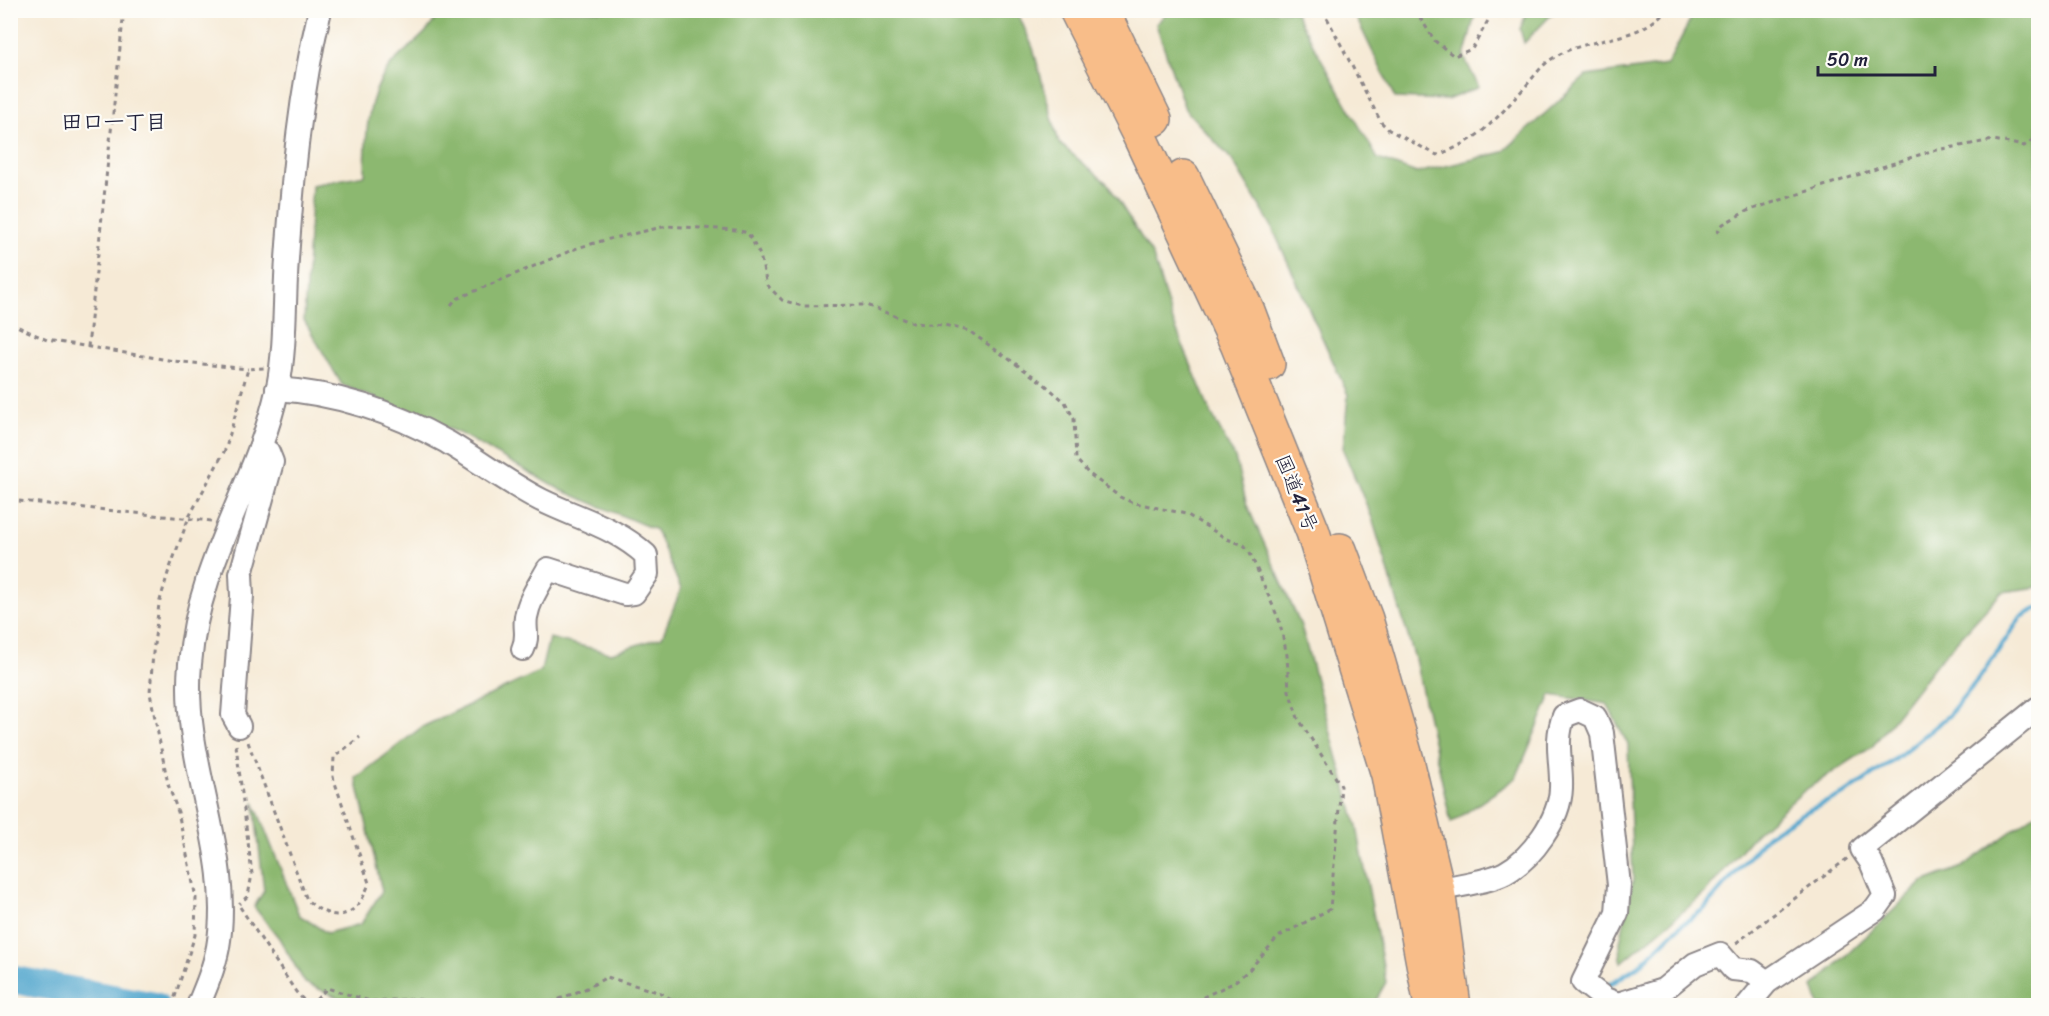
<svg xmlns="http://www.w3.org/2000/svg" width="2049" height="1016" font-family="Sriracha,'Klee One',sans-serif">
<style>
.forest{fill:#8cb870;stroke:#576d56;stroke-width:1.5}
.lines{fill:none;stroke-linecap:round;stroke-linejoin:round}
.stream{stroke:#51a6cd;stroke-width:4.5}
.river{stroke:#51a6cd;stroke-width:28}
.minor-casing{stroke:#8c8688;stroke-width:26}
.highway-casing{stroke:#8c8688;stroke-width:36}
.path{stroke:#8c8688;stroke-width:3;stroke-dasharray:4.5 4.5;stroke-linecap:butt}
.minor{stroke:#fff;stroke-width:22}
.highway{stroke:#f8bd89;stroke-width:33}
.labels{text-anchor:middle;stroke-width:4.5;stroke-linejoin:round;paint-order:stroke}
.street-label{font-size:20px;fill:#22223b;stroke:#fdfcf7}
.neighbourhood-label{font-size:21px;font-weight:bold;fill:#22223b;stroke:#fdfcf7}
</style>
<rect width="100%" height="100%" fill="#fdfcf7"/>
<filter id="ink" filterUnits="userSpaceOnUse"><feTurbulence type="fractalNoise" baseFrequency=".0167" numOctaves="2"/><feDisplacementMap in="SourceGraphic" scale="12" xChannelSelector="R" yChannelSelector="G"/><feConvolveMatrix kernelMatrix="1 2 1 2 8 2 1 2 1" color-interpolation-filters="sRGB"/></filter>
<filter id="wash" filterUnits="userSpaceOnUse"><feTurbulence type="fractalNoise" baseFrequency=".008" numOctaves="4" result="noise"/><feDisplacementMap in="SourceGraphic" scale="24" xChannelSelector="R" yChannelSelector="G"/><feGaussianBlur stdDeviation="1.35" result="paint"/><feColorMatrix in="noise" values="0 0 0 0 0 0 0 0 0 0 0 0 0 0 0 0 0 1.4 0 .05"/><feComposite in="paint" operator="in"/></filter>
<g filter="url(#wash)">
<rect width="100%" height="100%" fill="#f6ead6"/>
<g class="forest">
<polygon points="1528,10 1559,11 1555,11 1524,43 1520,29"/>
<path d="M 439,11 L 1017,11 L 1033,48 L 1059,143 L 1108,184 L 1153,256 L 1172,319 L 1211,413 L 1235,458 L 1247,505 L 1301,626 L 1357,827 L 1386,982 L 1373,1005 L 355,1005 L 305,983 L 279,938 L 254,907 L 264,891 L 254,802 L 299,915 L 327,933 L 361,924 L 382,891 L 356,778 L 422,727 L 541,671 L 549,638 L 611,653 L 662,637 L 681,589 L 656,530 L 561,490 L 461,434 L 342,385 L 304,320 L 312,185 L 365,175 C 366,139 365,101 387,70 C 402,49 430,36 439,11 Z"/>
<polygon points="1169,11 1294,11 1378,159 1417,173 1503,152 1586,76 1667,65 1695,11 2038,11 2038,587 2002,592 1937,663 1872,747 1805,790 1756,833 1704,894 1621,963 1620,942 1633,880 1628,745 1607,704 1551,695 1516,778 1451,823 1415,659 1372,518 1343,450 1348,395 1271,225 1232,160 1185,109 1156,24"/>
<polygon points="1353,11 1476,11 1464,57 1479,87 1447,100 1395,98"/>
<polygon points="2038,812 2038,1005 1819,1005 1813,987 1923,882 1962,867"/>
</g>
<g class="lines">
<polyline class="stream" points="1603,989 1641,964 1680,926 1704,909 1767,836 1805,812 1846,793 1893,761 1948,716 1980,677 2021,617 2038,608"/>
<polyline class="river" points="10,979 155,1006"/>
</g>
</g>
<g filter="url(#ink)">
<g class="lines">
<g class="minor-casing">
<g id="minor">
<path d="M 277,389 C 336,393 395,413 447,442 C 479,461 508,483 541,500 C 577,518 616,527 646,555 L 647,574 L 634,593 L 625,594 L 548,569 C 540,584 529,599 526,617 C 524,629 529,637 523,649"/>
<polyline points="239,726 233,715 242,596 241,574 272,462 268,452 260,448"/>
<path d="M 1438,890 C 1457,885 1488,882 1505,873 C 1532,858 1560,819 1561,788 C 1562,762 1554,741 1564,716 L 1580,710 L 1595,717 L 1602,733 L 1619,885 L 1617,913 L 1583,982 L 1605,999 L 1618,1004 L 1663,990 L 1695,964 L 1720,954 L 1733,969 L 1752,971 L 1767,982"/>
<path d="M 198,1006 C 206,987 214,968 218,947 C 234,852 181,761 190,664 C 198,560 257,485 278,387 C 286,345 284,301 287,259 C 293,173 300,95 320,10"/>
<polyline points="1747,1006 1767,982 1875,910 1885,896 1871,862 1862,849 2038,708"/>
</g>
</g>
<g class="highway-casing">
<g id="highway">
<polyline points="1076,10 1138,133 1237,344 1313,532 1388,775 1431,1006"/>
<polyline points="1102,10 1155,119"/>
<polyline points="1183,177 1248,311 1268,364"/>
<polyline points="1340,550 1366,619 1407,760 1438,890 1454,1006"/>
</g>
</g>
<g class="path">
<path d="M 1323,10 L 1381,122 L 1389,130 L 1437,155 C 1480,141 1496,119 1525,87 C 1533,78 1541,66 1550,60 C 1586,35 1636,45 1666,10"/>
<polyline points="1415,10 1435,41 1454,56 1472,49 1494,10"/>
<polyline points="1717,233 1723,224 1747,211 1931,151 1994,140 2024,146 2038,136"/>
<polyline points="451,305 456,299 577,248 605,240 667,226 736,230 748,233 760,255 767,285 782,300 802,306 866,305 913,323 944,325 969,331 1043,383 1065,402 1074,419 1076,459 1088,473 1120,497 1131,502 1186,514 1227,539 1244,545 1249,551 1279,620 1287,655 1289,691 1298,718 1341,786 1330,909 1278,937 1249,970 1233,983 1199,999 1194,1006"/>
<polyline points="10,323 47,340 174,361 248,369"/>
<polyline points="88,347 124,10"/>
<polyline points="10,500 211,521"/>
<path d="M 248,742 L 307,900 C 334,925 358,918 369,883 L 333,777 L 334,757 L 360,737"/>
<polyline points="236,745 252,874 248,896 239,904"/>
<polyline points="240,907 296,992 309,1006"/>
<polyline points="1736,943 1848,858"/>
<polyline points="172,1006 195,935 196,898 178,812 168,784 150,693 153,653 159,604 168,573 189,517 226,448 248,369 264,368"/>
<polyline points="310,1006 327,988 370,1001 417,999 445,1006"/>
<polyline points="542,1006 587,988 607,977 661,993 683,1006"/>
</g>
<use href="#minor" class="minor"/>
<use href="#highway" class="highway"/>
</g>
</g>
<g class="labels">
<g class="street-label">
<text transform="translate(1297 493) rotate(68)" y="7">国道41号</text>
</g>
<g class="neighbourhood-label">
<text x="114" y="129">田口一丁目</text>
</g>
</g>
<rect width="2049" height="1016" fill="none" stroke="#fdfcf7" stroke-width="36"/>
<path d="M1818 66v9h117v-9" fill="none" stroke="#22223b" stroke-width="3"/>
<text x="1827" y="66" font-size="18" fill="#22223b" stroke="#fdfcf7" stroke-width="4.5" paint-order="stroke">50 m</text>
</svg>
